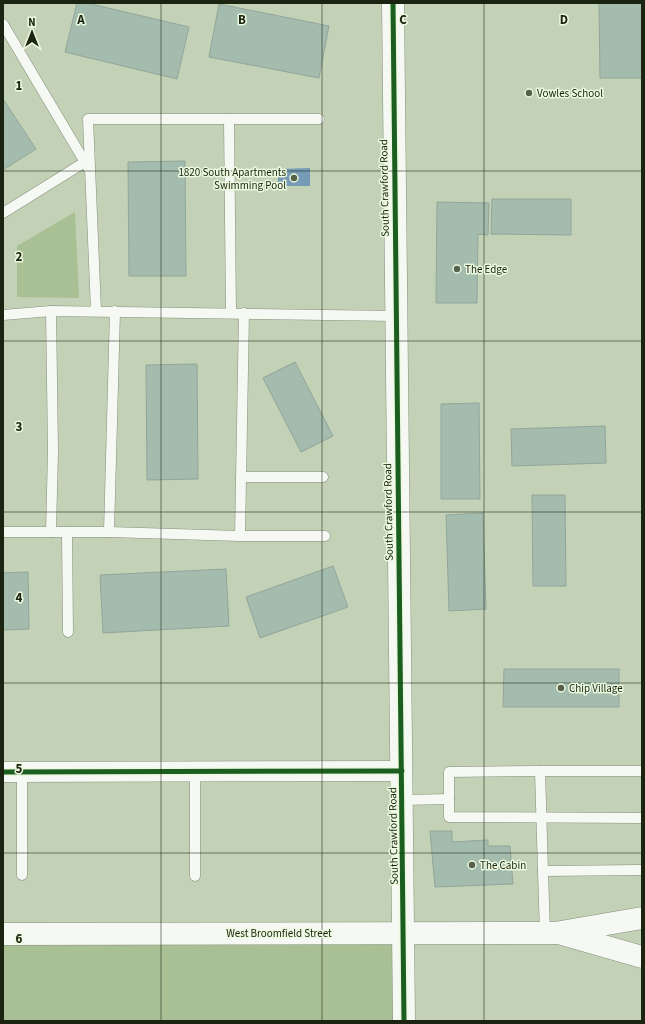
<svg xmlns="http://www.w3.org/2000/svg" width="645" height="1024" font-family="'Source Sans 3',sans-serif">
<style>
.green{fill:#a9bf94}
.water{fill:#759bb7}
.building{fill:#a3bcae;stroke:#92a699}
.lines{fill:none;stroke-linecap:round;stroke-linejoin:round}
.lane-casing{stroke:#85907b;stroke-width:11}
.street-casing{stroke:#85907b;stroke-width:21}
.secondary-casing{stroke:#85907b;stroke-width:23}
.lane{stroke:#f6f8f4;stroke-width:10}
.street{stroke:#f6f8f4;stroke-width:20}
.secondary{stroke:#f6f8f4;stroke-width:22}
.cycleway-casing{stroke:#ebf9df;stroke-width:8}
.cycleway{stroke:#1b5e20;stroke-width:5}
.grid{fill:none;stroke:#1a2410;stroke-width:1;stroke-opacity:0.55}
.poi-dot{fill:#55614a;stroke:#ebf9df;stroke-width:1.5}
.labels{text-anchor:middle;stroke-width:3;stroke-linejoin:round;paint-order:stroke}
.poi-label{font-size:11px;fill:#1a2410;stroke:#ebf9df;text-anchor:start}
.street-label{font-size:11px;fill:#1a2410;stroke:#ebf9df}
.grid-label{font-size:13px;text-anchor:middle;font-weight:bold;fill:#1a2410;stroke:#ebf9df;stroke-width:3;stroke-linejoin:round;paint-order:stroke}
</style>
<rect width="100%" height="100%" fill="#c3d1b6"/>
<g class="green">
<polygon points="75,212 79,298 17,297 17,246"/>
<rect x="3" y="938" width="403" height="83"/>
</g>
<polygon class="water" points="310,168 310,186 278,186 278,169"/>
<g class="building">
<polygon points="77,3 87,3 189,27 177,79 65,52"/>
<polygon points="599,3 642,3 642,78 600,78"/>
<polygon points="219,4 329,26 319,78 209,57"/>
<polygon points="3,99 36,149 3,170"/>
<polygon points="185,161 186,276 129,276 128,162"/>
<polygon points="492,199 571,199 571,235 491,234"/>
<polygon points="437,202 489,203 488,235 478,234 477,303 436,303"/>
<polygon points="295,362 333,436 301,452 263,378"/>
<polygon points="197,364 198,479 147,480 146,365"/>
<polygon points="479,403 480,499 441,499 441,404"/>
<polygon points="605,426 606,463 512,466 511,429"/>
<polygon points="532,495 565,495 566,586 533,586"/>
<polygon points="483,513 486,609 449,611 446,515"/>
<polygon points="333,566 348,607 260,638 246,597"/>
<polygon points="226,569 229,626 103,633 100,575"/>
<polygon points="28,572 29,629 3,630 3,573"/>
<polygon points="504,669 619,669 619,707 503,707"/>
<polygon points="430,831 452,831 452,842 488,840 488,846 510,846 513,884 435,887"/>
</g>
<g class="lines">
<g class="lane-casing">
<g id="lane">
<polyline points="3,24 89,169"/>
<polyline points="229,119 231,313"/>
<polyline points="3,213 85,162"/>
<polyline points="96,311 88,119 319,119"/>
<polyline points="3,315 51,311 396,316"/>
<polyline points="241,477 323,477"/>
<polyline points="3,532 109,532 115,311"/>
<polyline points="51,532 53,451 51,311"/>
<polyline points="67,532 68,632"/>
<polyline points="109,532 240,536 244,313"/>
<polyline points="240,536 325,536"/>
<polyline points="540,771 449,772 449,817 642,818"/>
<polyline points="22,772 22,875"/>
<polyline points="403,800 449,799"/>
<polyline points="543,871 540,771 642,771"/>
<polyline points="195,876 195,772"/>
<polyline points="545,933 543,871 642,870"/>
</g>
</g>
<g class="street-casing">
<polyline id="street" points="3,772 402,771"/>
</g>
<g class="secondary-casing">
<g id="secondary">
<polyline points="393,3 404,1021"/>
<polyline points="3,934 555,933 642,918"/>
<polyline points="562,934 642,957"/>
</g>
</g>
<use href="#lane" class="lane"/>
<use href="#street" class="street"/>
<use href="#secondary" class="secondary"/>
<g class="cycleway-casing">
<g id="cycleway">
<polyline points="393,3 404,1021"/>
<polyline points="3,772 402,771"/>
</g>
</g>
<use href="#cycleway" class="cycleway"/>
</g>
<path class="grid" d="M 161,3 L 161,1021M 322,3 L 322,1021M 484,3 L 484,1021M 3,171 L 642,171M 3,341 L 642,341M 3,512 L 642,512M 3,683 L 642,683M 3,853 L 642,853"/>
<g class="poi-dot">
<circle cx="529" cy="93" r="4"/>
<circle cx="294" cy="178" r="4"/>
<circle cx="457" cy="269" r="4"/>
<circle cx="561" cy="688" r="4"/>
<circle cx="472" cy="865" r="4"/>
</g>
<g class="labels">
<g class="poi-label">
<text x="537" y="97">Vowles School</text>
<text x="286" y="176" text-anchor="end">1820 South Apartments<tspan x="286" dy="13">Swimming Pool</tspan></text>
<text x="465" y="273">The Edge</text>
<text x="569" y="692">Chip Village</text>
<text x="480" y="869">The Cabin</text>
</g>
<g class="street-label">
<text transform="translate(384 188) rotate(-91)" y="4">South Crawford Road</text>
<text transform="translate(388 512) rotate(-91)" y="4">South Crawford Road</text>
<text transform="translate(393 836) rotate(-91)" y="4">South Crawford Road</text>
<text x="279" y="937">West Broomfield Street</text>
</g>
</g>
<g class="grid-label">
<text x="81" y="24">A</text>
<text x="242" y="24">B</text>
<text x="403" y="24">C</text>
<text x="564" y="24">D</text>
<text x="19" y="90">1</text>
<text x="19" y="261">2</text>
<text x="19" y="431">3</text>
<text x="19" y="602">4</text>
<text x="19" y="773">5</text>
<text x="19" y="943">6</text>
</g>
<rect width="645" height="1024" fill="none" stroke="#1a2410" stroke-width="8"/>
<g transform="translate(32 32)" stroke="#ebf9df" stroke-width="3" paint-order="stroke">
<path d="M0-3L7 15L0 10L-7 15Z" fill="#1a2410"/>
<text y="-6" font-size="11" font-weight="bold" text-anchor="middle" fill="#1a2410">N</text>
</g>
</svg>
